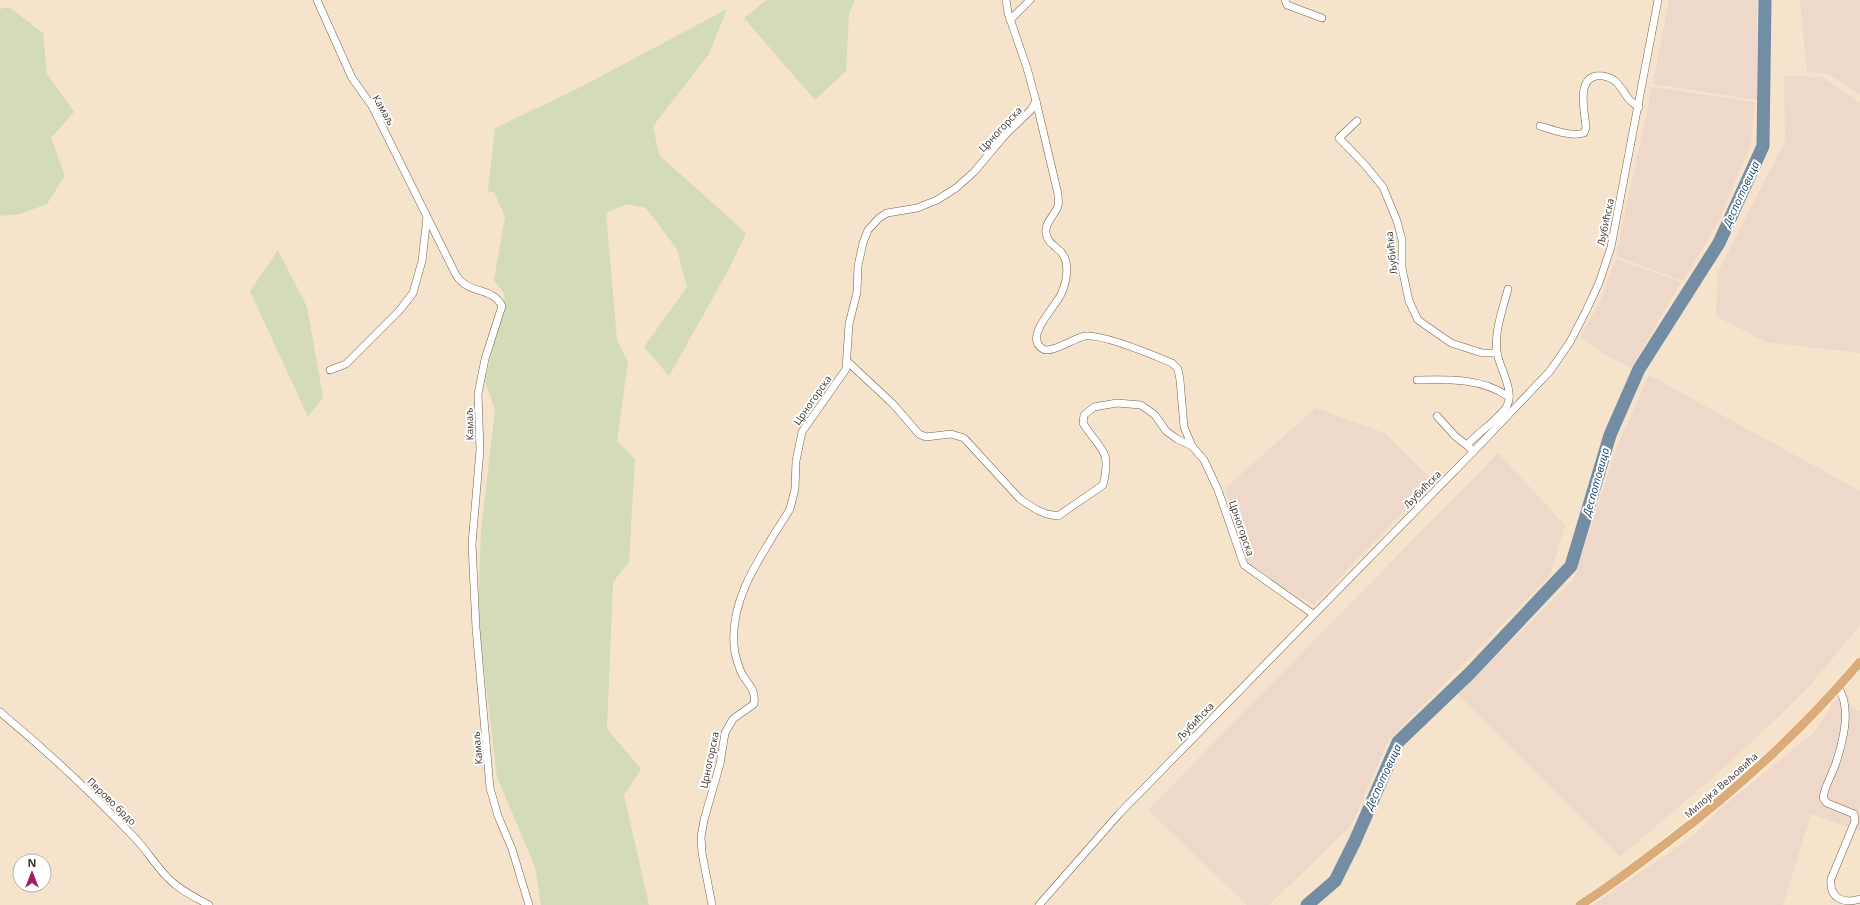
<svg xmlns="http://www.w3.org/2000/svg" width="1860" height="905" font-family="'Open Sans',sans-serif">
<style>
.industrial{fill:#edd8ca}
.green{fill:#d3dbb9}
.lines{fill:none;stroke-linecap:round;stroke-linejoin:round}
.river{stroke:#738da5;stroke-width:13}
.minor-casing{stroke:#73624d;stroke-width:8}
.major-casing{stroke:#fff;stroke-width:10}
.minor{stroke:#fff;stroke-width:7}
.major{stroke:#dcac78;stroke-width:9}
.labels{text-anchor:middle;stroke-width:4;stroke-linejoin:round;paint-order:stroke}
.street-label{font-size:10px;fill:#3e362d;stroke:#fff}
.water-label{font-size:11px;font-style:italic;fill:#1a4568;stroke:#fff}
</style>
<rect width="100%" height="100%" fill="#f6e3cb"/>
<g class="industrial">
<polygon points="1669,0 1757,0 1757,100 1653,84"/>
<polygon points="1800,0 1860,0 1860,94 1828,74 1807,71"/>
<polygon points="1784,76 1822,77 1860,102 1860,353 1766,342 1716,316 1718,272 1785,141"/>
<polygon points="1652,87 1755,102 1751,143 1720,218 1683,281 1616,256"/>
<polygon points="1616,259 1681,282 1631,368 1602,353 1581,337 1601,299"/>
<polygon points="1649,375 1860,491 1860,625 1812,683 1776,719 1716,775 1620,857 1458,694 1574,579 1616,449"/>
<polygon points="1316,408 1384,433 1434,481 1313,605 1278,584 1247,561 1225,488"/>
<polygon points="1498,453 1565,525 1550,575 1388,741 1351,826 1269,905 1247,905 1148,810"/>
<polygon points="1848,694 1851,707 1860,711 1860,831 1811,814 1783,905 1593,905 1693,836 1720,809 1814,732 1835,700"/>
</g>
<g class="green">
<polygon points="767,0 855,0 849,14 846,71 815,100 744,18"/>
<polygon points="9,7 43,33 47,74 74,112 51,138 65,176 47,204 20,214 0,216 0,9"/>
<polygon points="727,9 709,54 653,126 659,155 746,233 729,269 669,376 644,347 687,287 677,249 646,208 626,204 606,213 617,340 628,362 617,441 635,459 629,562 613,582 607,729 641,769 624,795 649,905 541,905 535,867 497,777 478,617 481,531 495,410 485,381 505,295 494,280 505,217 494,192 488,192 495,128 575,90"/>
<polygon points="278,250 307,307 323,397 308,417 250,291"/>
</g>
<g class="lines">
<polyline class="river" points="1307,905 1335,881 1355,841 1398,742 1470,673 1571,566 1610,435 1639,369 1719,243 1763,146 1765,0"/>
<g class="minor-casing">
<g id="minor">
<path d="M 317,0 L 352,78 L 372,106 L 383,128 L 456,275 C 468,295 492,286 502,306 L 485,359 L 478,394 L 480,450 L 472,544 L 476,628 L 490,788 L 498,816 L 512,849 L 529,905"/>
<polyline points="1285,0 1287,5 1322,18"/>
<polyline points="1010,20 1030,0"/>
<path d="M 1036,101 L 1058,194 C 1058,198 1059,203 1058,206 C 1055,215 1044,223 1046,233 C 1047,242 1055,246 1061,252 C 1070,262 1067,280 1062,292 C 1058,305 1022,337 1043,349 C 1051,354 1074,338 1085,336 C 1104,334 1153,355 1172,363 L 1178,369 L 1180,380 L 1184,427 L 1192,446 L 1204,460 L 1218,490 L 1244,565 L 1313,614"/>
<polyline points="1357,121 1339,138 1365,165 1383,187 1397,221 1402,240 1402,268 1409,301 1418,320 1451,343 1482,353 1497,353"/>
<path d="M 1540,126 C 1553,130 1571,137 1584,133 L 1586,128 C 1585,113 1576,80 1596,76 C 1602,75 1609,77 1614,80 C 1625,89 1624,99 1639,107"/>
<path d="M 848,362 L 893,404 L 919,434 L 926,437 L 951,434 L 964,438 L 1020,499 L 1037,510 L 1047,514 L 1058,516 L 1103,485 C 1112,448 1100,451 1083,423 L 1084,415 L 1094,407 L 1117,403 L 1141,405 L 1155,415 L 1166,431 L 1177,439 L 1192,446"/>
<polyline points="330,370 346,364 399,311 413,293 422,261 427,217"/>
<path d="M 1417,380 C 1447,379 1483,378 1509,397"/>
<polyline points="1437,416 1455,436 1469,447"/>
<path d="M 1473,452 L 1469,447 L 1469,443 C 1479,432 1500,418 1507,406 C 1515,390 1499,368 1497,352 C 1494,331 1503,309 1508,289"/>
<path d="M 1838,687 C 1852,708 1843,741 1836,763 C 1832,775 1825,785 1823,798 L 1827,803 L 1854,814 L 1855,821 L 1831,879 C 1829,899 1844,904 1860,899"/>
<path d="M 0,712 C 47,751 91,792 133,836 C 146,849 155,865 168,878 C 179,890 195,897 209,905"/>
<path d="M 712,905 L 702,853 L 701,837 L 704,820 L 720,764 L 725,733 L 733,719 L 754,704 C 756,691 750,686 743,676 C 739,669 737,661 735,653 C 726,600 764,552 790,509 L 795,489 L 796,461 L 802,432 L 846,369 L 849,324 L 857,292 L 858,266 L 863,243 L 868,230 L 879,218 L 887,213 L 917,208 L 937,200 L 956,188 L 974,172 L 1006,134 L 1031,110 L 1036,101 L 1027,68 L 1008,13 L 1006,0"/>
<polyline points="1039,905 1119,814 1473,452 1550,371 1570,342 1586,311 1599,283 1611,247 1658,0"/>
</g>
</g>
<g class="major-casing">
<path id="major" d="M 1580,905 C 1611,886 1640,863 1669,841 C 1739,788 1803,729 1860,662"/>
</g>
<use href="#minor" class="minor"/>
<use href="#major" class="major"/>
</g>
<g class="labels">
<g class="street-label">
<text transform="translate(384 110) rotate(60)" y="4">Камаљ</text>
<text transform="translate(1000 129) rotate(-47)" y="4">Црногорска</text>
<text transform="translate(1605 222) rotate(-78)" y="4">Љубићска</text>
<text transform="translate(1391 253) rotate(-96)" y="4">Љубићка</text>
<text transform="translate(812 400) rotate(-55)" y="4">Црногорска</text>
<text transform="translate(469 424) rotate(-92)" y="4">Камаљ</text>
<text transform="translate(1422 489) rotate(-45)" y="4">Љубићска</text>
<text transform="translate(1242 528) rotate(71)" y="4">Црногорска</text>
<text transform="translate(1195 721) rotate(-46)" y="4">Љубићска</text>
<text transform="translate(477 748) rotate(-95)" y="4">Камаљ</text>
<text transform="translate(709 760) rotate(-78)" y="4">Црногорска</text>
<text transform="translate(1721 785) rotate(-41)" y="4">Милојка Вељовића</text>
<text transform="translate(112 801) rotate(44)" y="4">Перово брдо</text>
</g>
<g class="water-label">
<text transform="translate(1741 194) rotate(-65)" y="4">Деспотовица</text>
<text transform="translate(1596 482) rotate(-74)" y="4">Деспотовица</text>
<text transform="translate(1383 777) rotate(-65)" y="4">Деспотовица</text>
</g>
</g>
<g transform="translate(32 873)"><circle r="19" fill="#ffffff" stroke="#b2afab"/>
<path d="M0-3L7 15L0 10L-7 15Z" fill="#a41c66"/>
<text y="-6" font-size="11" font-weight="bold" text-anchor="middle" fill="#3e362d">N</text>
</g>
</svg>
